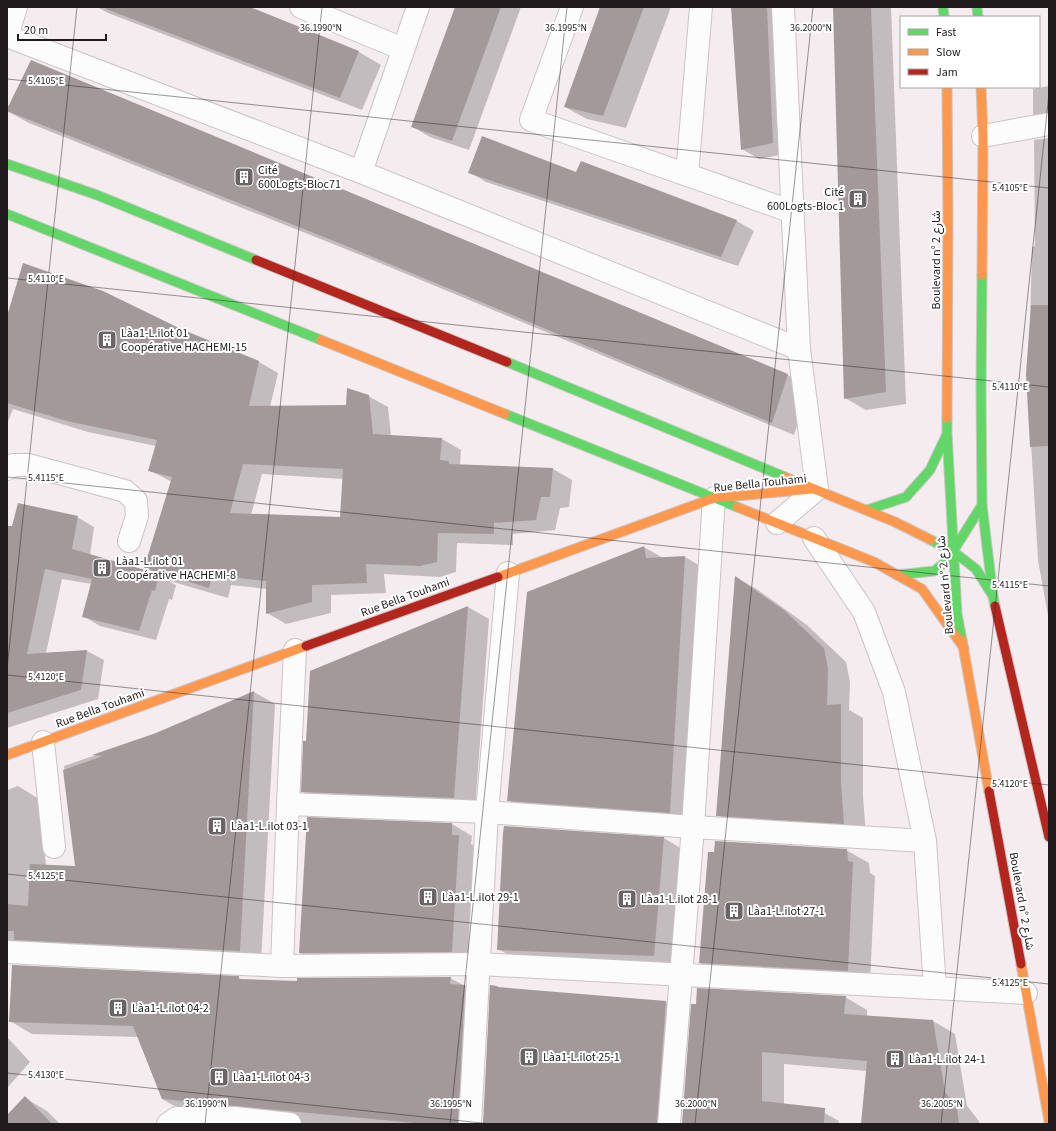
<svg xmlns="http://www.w3.org/2000/svg" width="1056" height="1131" font-family="'Source Sans 3',Vazirmatn,sans-serif">
<style>
.shadow{fill:#0003;fill-rule:evenodd}
.building{fill:#a3999b;fill-rule:evenodd}
.lines{fill:none;stroke-linecap:round;stroke-linejoin:round}
.street-casing{stroke:#cac4c5;stroke-width:24}
.fast-casing{stroke:#cac4c5;stroke-width:11}
.slow-casing{stroke:#cac4c5;stroke-width:11}
.jam-casing{stroke:#cac4c5;stroke-width:11}
.street{stroke:#fdfcfc;stroke-width:22}
.fast{stroke:#63d668;stroke-width:9}
.slow{stroke:#ff974d;stroke-width:9}
.jam{stroke:#b3261e;stroke-width:9}
.ticks{fill:none;stroke:#201b1c;stroke-width:1;stroke-opacity:0.45}
.labels{text-anchor:middle;stroke-width:4;stroke-linejoin:round;paint-order:stroke}
.poi-label{font-size:12px;fill:#201b1c;stroke:#fff;text-anchor:start}
.street-label{font-size:12px;fill:#201b1c;stroke:#fff}
.ticks-label{font-size:10px;text-anchor:middle;fill:#201b1c;stroke:#fff;stroke-width:4;stroke-linejoin:round;paint-order:stroke}
</style>
<rect width="100%" height="100%" fill="#f4ecee"/>
<g class="shadow">
<polygon points="97,7 247,7 359,52 381,65 362,110 108,13"/>
<polygon points="456,7 521,7 469,150 430,137 413,127"/>
<polygon points="602,7 671,7 626,128 587,119 565,107"/>
<polygon points="732,7 784,7 790,153 759,159 742,149"/>
<polygon points="834,7 891,7 906,404 866,410 845,398"/>
<polygon points="32,61 788,375 810,387 794,435 363,256 29,123 7,111"/>
<polygon points="1049,86 1049,123 1033,114 1033,89"/>
<polygon points="1049,138 1049,621 1038,560 1027,375 1030,324 1032,247 1035,246 1034,140"/>
<polygon points="582,162 737,221 754,231 738,266 486,182 469,172 577,173"/>
<path d="M 7,312 L 181,330 L 259,362 L 278,373 L 270,407 L 347,406 L 368,396 L 388,407 L 391,436 L 442,439 L 461,450 L 460,465 L 553,469 L 572,480 L 569,507 L 560,508 L 555,530 L 513,534 L 513,545 L 457,543 L 456,572 L 440,577 L 384,574 L 386,593 L 331,595 L 331,613 L 286,624 L 267,613 L 267,589 L 231,585 L 228,598 L 170,581 L 170,582 L 176,585 L 172,600 L 169,599 L 156,640 L 100,626 L 83,616 L 92,584 L 62,579 L 46,653 L 87,651 L 104,660 L 98,699 L 7,728 L 7,527 L 77,517 L 94,527 L 90,555 L 154,573 L 146,568 L 172,482 L 149,470 L 156,446 L 88,432 L 13,409 L 7,424 ZM 262,474 L 343,479 L 341,518 L 251,515 Z"/>
<polygon points="644,547 663,558 685,557 707,570 692,825 530,813 508,800"/>
<polygon points="736,577 758,590 807,625 846,662 850,682 849,710 863,718 863,796 866,836 740,828 718,815"/>
<polygon points="468,607 489,619 475,810 323,804 302,791 307,742 311,671"/>
<polygon points="254,692 275,704 261,963 7,942 7,790 18,786 39,799 46,866 76,868 64,766 157,734"/>
<polygon points="308,818 452,824 472,836 471,844 478,848 472,963 320,964 300,953"/>
<polygon points="664,838 685,851 675,968 519,961 498,949"/>
<polygon points="846,850 869,863 870,873 875,876 870,983 722,975 700,963"/>
<polygon points="238,977 244,981 298,982 450,978 487,998 480,1124 303,1124 303,1123 259,1118 185,1112 162,1099 138,1037 32,1034 10,1021"/>
<polygon points="491,986 497,986 500,988 666,1002 688,1015 679,1124 484,1124"/>
<polygon points="845,997 867,1010 867,1017 933,1021 955,1034 967,1106 979,1121 979,1124 862,1124 867,1071 784,1064 784,1105 816,1108 839,1121 838,1124 683,1124 692,1005"/>
<polygon points="7,1037 30,1062 7,1088"/>
<polygon points="25,1098 47,1111 60,1124 7,1124 7,1117"/>
</g>
<g class="building">
<polygon points="106,7 250,7 359,51 340,98 106,9"/>
<polygon points="455,7 501,7 452,141 411,127"/>
<polygon points="600,7 644,7 603,116 564,107"/>
<polygon points="731,7 767,7 773,143 741,150"/>
<polygon points="833,7 871,7 886,392 844,399"/>
<polygon points="31,60 788,374 772,423 339,243 7,111 7,109"/>
<polygon points="482,136 576,172 581,161 737,220 721,257 468,173"/>
<path d="M 23,263 L 103,291 L 181,329 L 259,361 L 249,406 L 346,405 L 347,388 L 369,395 L 373,434 L 442,438 L 440,460 L 449,461 L 449,464 L 553,468 L 550,497 L 541,497 L 536,520 L 494,523 L 494,534 L 438,533 L 437,562 L 420,566 L 366,564 L 367,583 L 312,585 L 312,602 L 266,614 L 266,581 L 212,575 L 209,588 L 144,568 L 172,477 L 148,471 L 157,440 L 67,421 L 7,403 L 7,316 ZM 243,464 L 343,469 L 340,517 L 230,513 Z"/>
<polygon points="1031,305 1049,305 1049,446 1030,447 1026,374"/>
<polygon points="18,503 78,516 72,549 159,574 155,591 152,590 139,631 82,617 92,579 45,569 27,654 87,650 81,690 7,713 7,526 12,526"/>
<polygon points="644,546 646,558 685,556 670,813 507,801 527,592"/>
<polygon points="735,576 785,611 824,648 828,669 827,705 841,704 841,783 844,824 716,816"/>
<polygon points="468,606 454,798 301,792 303,741 306,741 310,671"/>
<polygon points="254,691 240,951 14,940 14,931 7,931 7,904 28,906 30,864 75,866 63,770 103,756 92,755 156,733"/>
<polygon points="307,817 452,823 452,835 459,835 452,952 299,953"/>
<polygon points="504,826 664,837 654,956 497,950 503,833"/>
<polygon points="715,841 847,849 848,861 853,862 848,971 699,963 708,852 714,852"/>
<polygon points="12,965 239,976 239,979 297,981 297,978 451,977 450,984 465,985 458,1124 425,1124 162,1099 133,1026 9,1022"/>
<polygon points="490,985 497,986 497,987 666,1001 657,1124 483,1124"/>
<polygon points="697,988 846,996 844,1014 933,1020 945,1092 957,1107 959,1124 861,1124 867,1061 762,1052 762,1101 825,1108 824,1124 682,1124 691,1004 696,1004"/>
<polygon points="25,1096 52,1124 7,1124 7,1115"/>
</g>
<g class="lines">
<g class="street-casing">
<g id="street">
<polyline points="16,7 7,36 361,172 799,349"/>
<polyline points="301,7 403,49"/>
<polyline points="572,7 531,120 793,212"/>
<polyline points="983,136 1049,124"/>
<polyline points="361,172 418,7"/>
<polyline points="687,175 701,7"/>
<polyline points="7,469 13,465 29,465 125,491 136,501 137,516 129,541"/>
<polyline points="777,523 817,489 799,349 783,7"/>
<polyline points="814,538 864,612 894,692 925,841 935,988"/>
<polyline points="43,742 54,847"/>
<polyline points="288,804 487,812 693,827 925,841"/>
<polyline points="7,952 282,966 479,964 1026,993"/>
<polyline points="282,966 288,804 295,650"/>
<polyline points="168,1124 177,1118 235,1118 290,1124"/>
<polyline points="470,1124 487,812 508,573"/>
<polyline points="669,1124 693,827 714,498"/>
</g>
</g>
<g class="fast-casing">
<g id="fast">
<polyline points="943,7 944,17"/>
<polyline points="977,7 978,17"/>
<polyline points="7,164 97,195 256,260"/>
<polyline points="7,214 321,340"/>
<polyline points="982,275 981,390 982,505 993,596 995,606"/>
<polyline points="507,362 785,477"/>
<polyline points="505,414 737,507"/>
<polyline points="947,418 947,433 957,614 962,640"/>
<polyline points="867,510 906,497 930,470 946,436"/>
<polyline points="931,540 954,552 976,569 993,596"/>
<polyline points="897,575 934,571 947,561 982,505"/>
</g>
</g>
<g class="slow-casing">
<g id="slow">
<polyline points="947,87 948,216 947,418"/>
<polyline points="981,87 983,136 982,275"/>
<polyline points="321,340 505,414"/>
<polyline points="785,477 895,522 931,540"/>
<polyline points="737,507 874,562 922,589 964,648"/>
<polyline points="498,577 714,498 812,489"/>
<polyline points="962,640 989,791"/>
<polyline points="7,755 306,646"/>
<polyline points="1021,964 1049,1121"/>
</g>
</g>
<g class="jam-casing">
<g id="jam">
<polyline points="256,260 507,362"/>
<polyline points="995,606 1049,837"/>
<polyline points="306,646 498,577"/>
<polyline points="989,791 1021,964"/>
</g>
</g>
<use href="#street" class="street"/>
<use href="#fast" class="fast"/>
<use href="#slow" class="slow"/>
<use href="#jam" class="jam"/>
</g>
<path class="ticks" d="M 7,79 L 1049,188M 7,278 L 1049,387M 7,477 L 1049,586M 7,669 L 77,7M 7,675 L 1049,785M 7,874 L 1049,984M 7,1073 L 491,1124M 205,1124 L 322,7M 450,1124 L 567,7M 695,1124 L 813,7M 941,1124 L 1049,93"/>
<defs>
<g id="building-square" transform="scale(1)"><rect x="-9" y="-9" width="18" height="18" rx="4" fill="#6a6466" stroke="#fff"/><path d="M-4-6H4V6H1V3H-1V6H-4ZM-2.5-4.3h1.7v1.8h-1.7ZM.8-4.3h1.7v1.8H.8ZM-2.5-1h1.7V.8h-1.7ZM.8-1h1.7V.8H.8Z" fill="#fff"/></g>
</defs>
<g fill-rule="evenodd">
<use href="#building-square" x="244" y="177"/>
<use href="#building-square" x="858" y="199"/>
<use href="#building-square" x="107" y="340"/>
<use href="#building-square" x="102" y="568"/>
<use href="#building-square" x="217" y="826"/>
<use href="#building-square" x="428" y="897"/>
<use href="#building-square" x="627" y="899"/>
<use href="#building-square" x="734" y="911"/>
<use href="#building-square" x="118" y="1008"/>
<use href="#building-square" x="529" y="1057"/>
<use href="#building-square" x="895" y="1059"/>
<use href="#building-square" x="219" y="1077"/>
</g>
<g class="labels">
<g class="poi-label">
<text x="258" y="174">Cité<tspan x="258" dy="14">600Logts-Bloc71</tspan></text>
<text x="844" y="196" text-anchor="end">Cité<tspan x="844" dy="14">600Logts-Bloc1</tspan></text>
<text x="121" y="337">Làa1-L.ilot 01<tspan x="121" dy="14">Coopérative HACHEMI-15</tspan></text>
<text x="116" y="565">Làa1-L.ilot 01<tspan x="116" dy="14">Coopérative HACHEMI-8</tspan></text>
<text x="231" y="830">Làa1-L.ilot 03-1</text>
<text x="442" y="901">Làa1-L.ilot 29-1</text>
<text x="641" y="903">Làa1-L.ilot 28-1</text>
<text x="748" y="915">Làa1-L.ilot 27-1</text>
<text x="132" y="1012">Làa1-L.ilot 04-2</text>
<text x="543" y="1061">Làa1-L.ilot 25-1</text>
<text x="909" y="1063">Làa1-L.ilot 24-1</text>
<text x="233" y="1081">Làa1-L.ilot 04-3</text>
</g>
<g class="street-label">
<text transform="translate(936 260) rotate(-90)" y="4">Boulevard n° شارع 2</text>
<text transform="translate(760 483) rotate(-6)" y="4">Rue Bella Touhami</text>
<text transform="translate(945 585) rotate(-95)" y="4">Boulevard n° شارع 2</text>
<text transform="translate(405 597) rotate(-20)" y="4">Rue Bella Touhami</text>
<text transform="translate(100 708) rotate(-20)" y="4">Rue Bella Touhami</text>
<text transform="translate(1022 901) rotate(80)" y="4">Boulevard n° شارع 2</text>
</g>
</g>
<g class="ticks-label">
<text x="321" y="31">36.1990°N</text>
<text x="566" y="31">36.1995°N</text>
<text x="811" y="31">36.2000°N</text>
<text x="46" y="84">5.4105°E</text>
<text x="1010" y="191">5.4105°E</text>
<text x="46" y="282">5.4110°E</text>
<text x="1010" y="390">5.4110°E</text>
<text x="46" y="481">5.4115°E</text>
<text x="1010" y="588">5.4115°E</text>
<text x="46" y="680">5.4120°E</text>
<text x="1010" y="787">5.4120°E</text>
<text x="46" y="879">5.4125°E</text>
<text x="1010" y="986">5.4125°E</text>
<text x="46" y="1078">5.4130°E</text>
<text x="206" y="1107">36.1990°N</text>
<text x="451" y="1107">36.1995°N</text>
<text x="696" y="1107">36.2000°N</text>
<text x="942" y="1107">36.2005°N</text>
</g>
<rect width="1056" height="1131" fill="none" stroke="#201b1c" stroke-width="16"/>
<rect x="900" y="16" width="140" height="72" fill="#ffffff" stroke="#a6a4a4"/>
<rect x="908" y="29" width="20" height="6" fill="#63d668" stroke="#a6a4a4"/>
<text x="936" y="36" font-size="12" fill="#201b1c">Fast</text>
<rect x="908" y="49" width="20" height="6" fill="#ff974d" stroke="#a6a4a4"/>
<text x="936" y="56" font-size="12" fill="#201b1c">Slow</text>
<rect x="908" y="69" width="20" height="6" fill="#b3261e" stroke="#a6a4a4"/>
<text x="936" y="76" font-size="12" fill="#201b1c">Jam</text>
<path d="M18 34v6h88v-6" fill="none" stroke="#201b1c" stroke-width="2"/>
<text x="24" y="34" font-size="12" fill="#201b1c" stroke="#ffffff" stroke-width="3" paint-order="stroke">20 m</text>
</svg>
